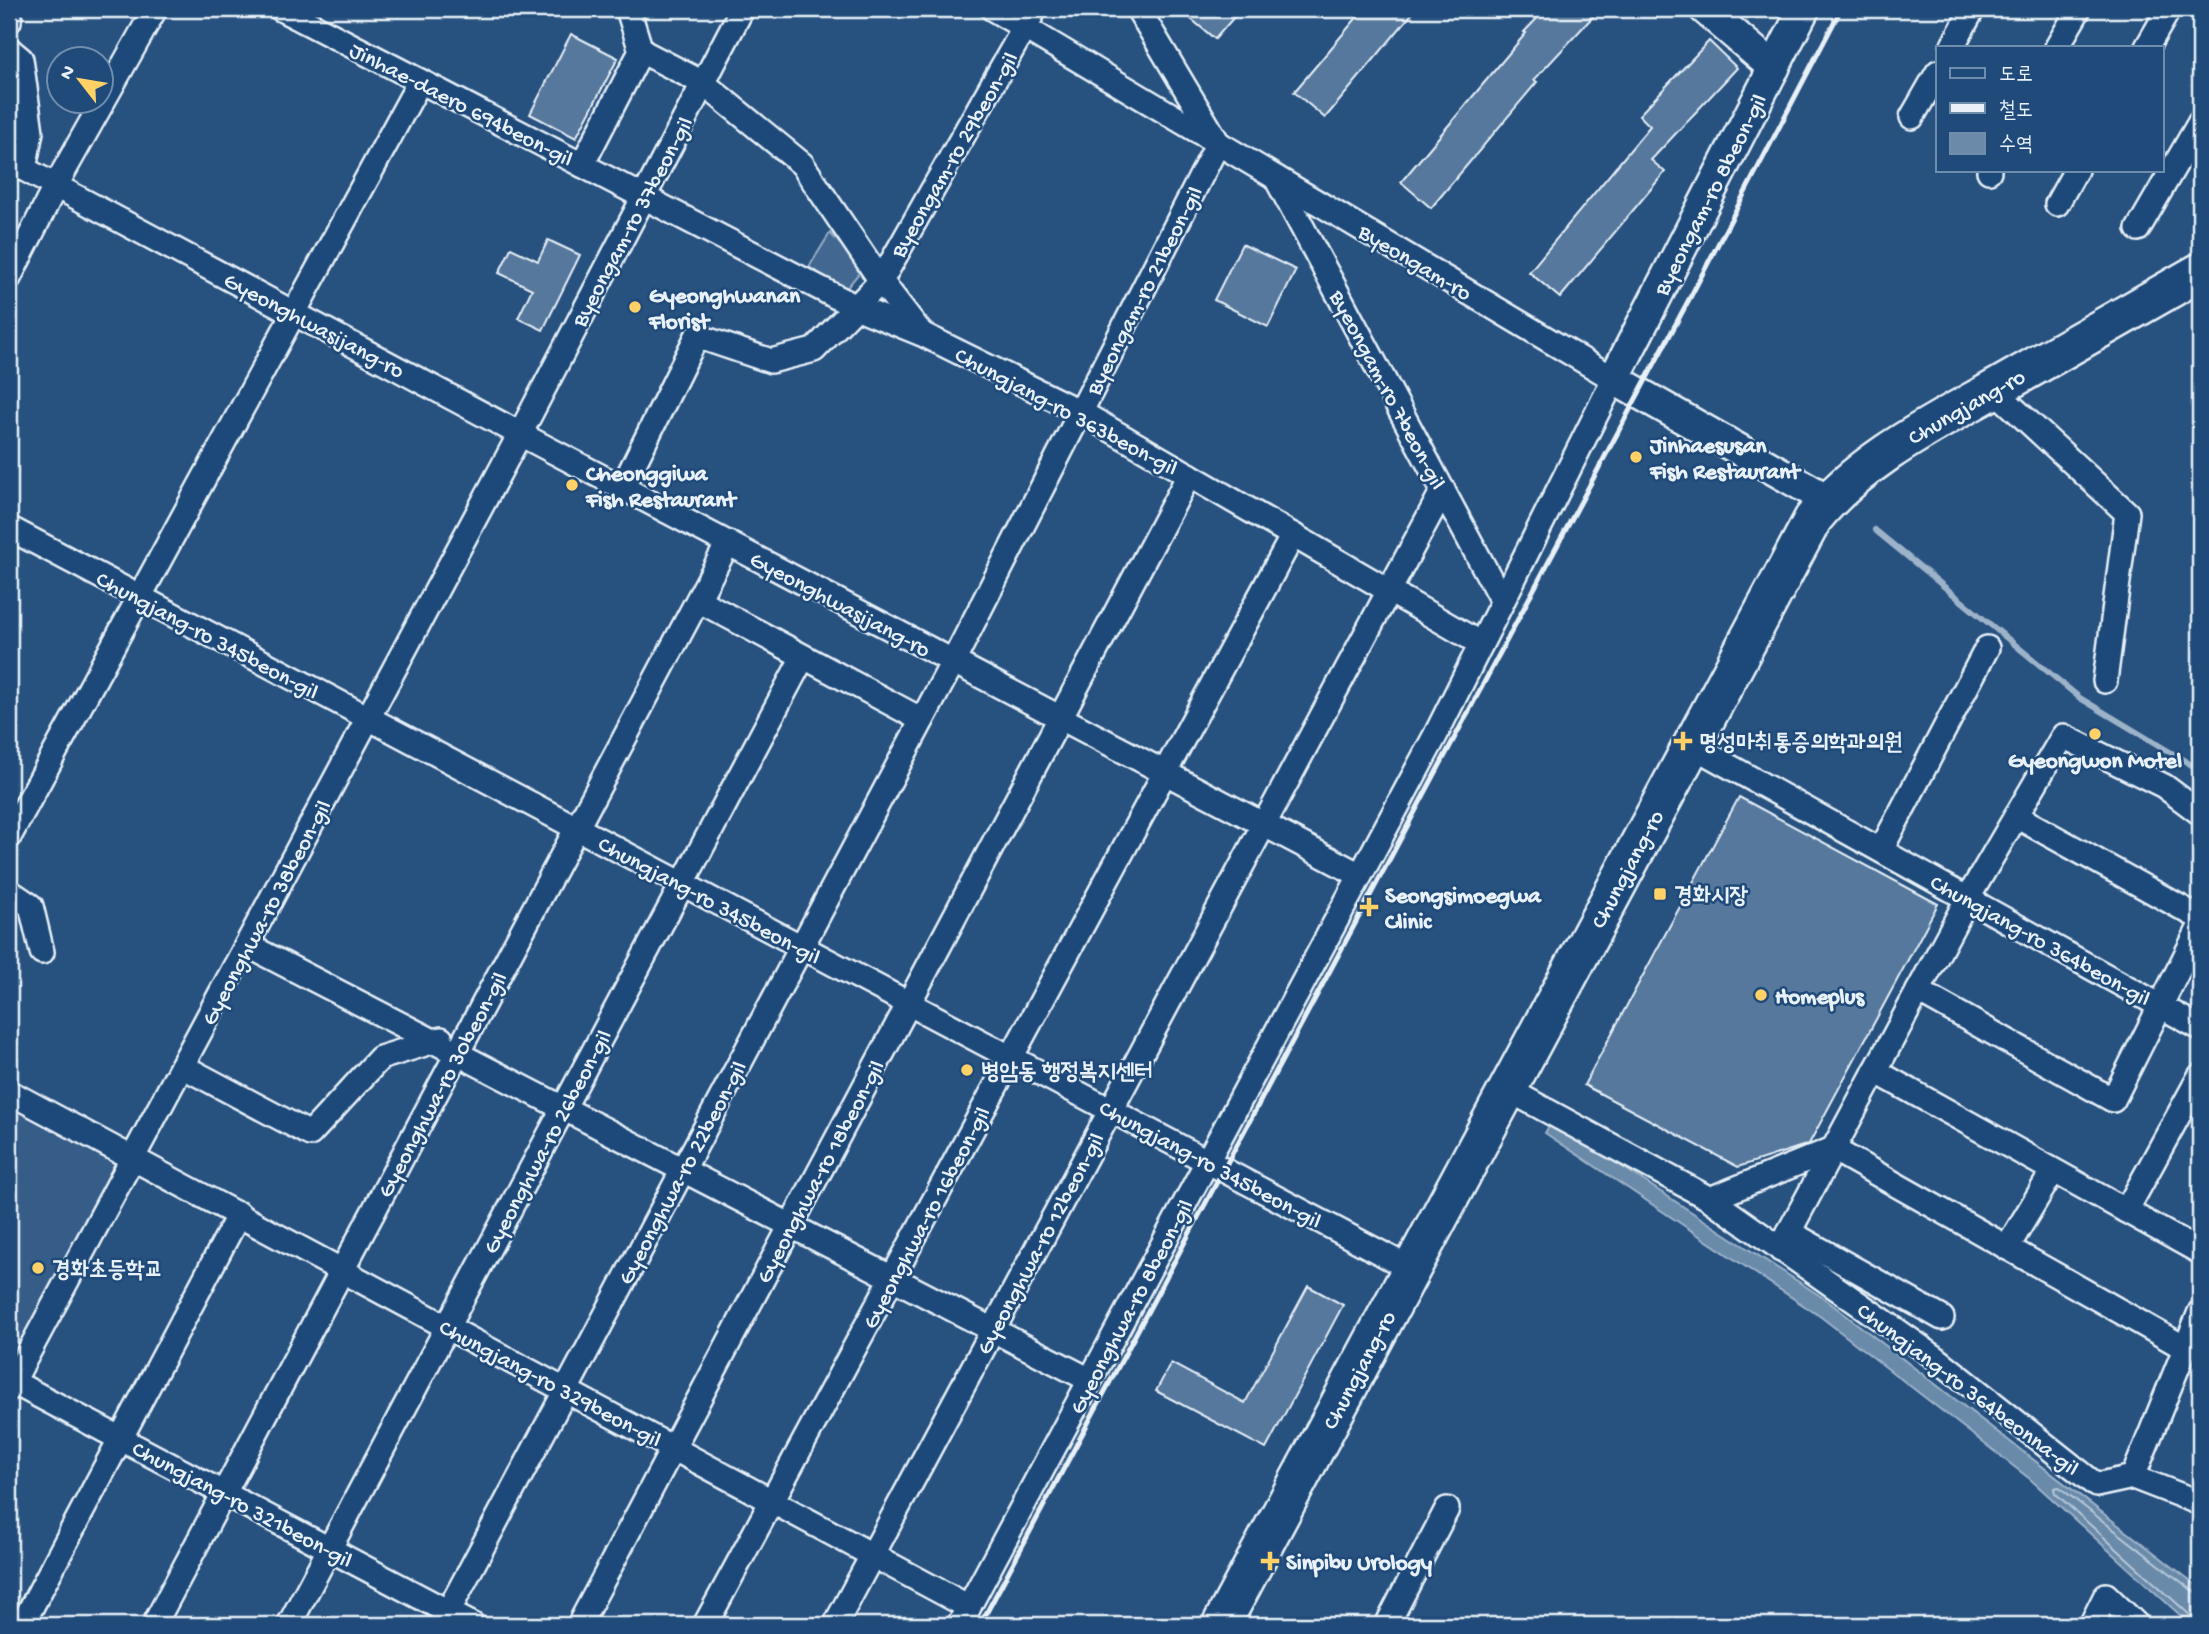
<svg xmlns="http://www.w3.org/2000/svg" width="2209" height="1634" font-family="'Gochi Hand','Poor Story',sans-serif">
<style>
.built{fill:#355d88}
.green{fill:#436891;stroke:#96acc4;stroke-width:2}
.water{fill:#6b8aaa;stroke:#9db3c9;stroke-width:2}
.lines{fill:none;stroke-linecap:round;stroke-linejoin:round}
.shore{stroke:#b6c8d9;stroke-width:2}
.stream{stroke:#9db3c9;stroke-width:6}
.building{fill:#57789d;stroke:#e8f1f8;stroke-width:2}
.minor-casing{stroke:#e8f1f8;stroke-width:28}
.tertiary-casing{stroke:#e8f1f8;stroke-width:35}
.primary-casing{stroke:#e8f1f8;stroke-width:42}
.minor{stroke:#1f4a7a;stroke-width:23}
.tertiary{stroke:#1f4a7a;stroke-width:30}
.primary{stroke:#1f4a7a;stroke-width:37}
.rail{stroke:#e8f1f8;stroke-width:5}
.poi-dot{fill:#ffd166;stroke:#1f4a7a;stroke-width:2.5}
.labels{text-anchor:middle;stroke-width:5;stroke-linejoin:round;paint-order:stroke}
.street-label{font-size:23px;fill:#e8f1f8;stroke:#1f4a7a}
.poi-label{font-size:23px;font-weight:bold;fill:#e8f1f8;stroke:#1f4a7a;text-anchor:start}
</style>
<rect width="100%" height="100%" fill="#27517f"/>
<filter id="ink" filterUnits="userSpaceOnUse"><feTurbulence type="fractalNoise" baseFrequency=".0143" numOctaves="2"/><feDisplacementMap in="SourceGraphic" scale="14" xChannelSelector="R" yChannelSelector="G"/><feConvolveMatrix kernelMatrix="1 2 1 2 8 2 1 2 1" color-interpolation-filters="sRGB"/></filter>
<g filter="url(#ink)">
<polygon class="built" points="9,1105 125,1160 9,1376"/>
<polygon class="green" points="830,233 863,268 846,289 809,267"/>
<polygon class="water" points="1552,1121 1825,1299 2200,1588 2200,1625 2191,1625 2030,1479 1821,1317 1545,1133"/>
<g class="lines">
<polyline class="shore" points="2195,1625 2192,1617 2055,1493 2054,1488 2059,1487 2193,1591 2200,1593"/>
<polyline class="stream" points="1875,530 2080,698 2200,770"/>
</g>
<g class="building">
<polygon points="1179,9 1241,9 1215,39"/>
<polygon points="1364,9 1416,9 1325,118 1294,92"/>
<polygon points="1546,9 1600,9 1534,80 1537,82 1431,208 1401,182 1526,33 1524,32"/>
<polygon points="571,34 618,58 576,138 530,114"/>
<polygon points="1709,41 1737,68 1651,160 1665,172 1560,298 1529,272 1650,126 1639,115"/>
<polygon points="548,240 580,255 543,330 518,318 532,289 499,273 511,248 538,261"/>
<polygon points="1242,244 1296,270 1268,327 1214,300"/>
<polygon points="1739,797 1938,904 1809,1144 1738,1167 1584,1085"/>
<polygon points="1308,1286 1343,1305 1266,1449 1156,1391 1171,1363 1245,1403"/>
</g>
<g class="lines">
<g class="minor-casing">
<g id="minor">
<polyline points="281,9 856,307 922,334 1080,412 1481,644"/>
<polyline points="628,9 641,51 703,83 802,164 881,281 921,333"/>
<polyline points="9,21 10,9"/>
<polyline points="1952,47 1973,9"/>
<polyline points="2057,47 2079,9"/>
<polyline points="2147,47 2169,9"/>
<polyline points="9,49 21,59 31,132 24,169"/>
<polyline points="1912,117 1938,72"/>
<polyline points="9,161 520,434 1360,875"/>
<polyline points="582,165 641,51"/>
<polyline points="1989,171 1989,170"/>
<polyline points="1276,178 1502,601"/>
<polyline points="2057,204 2076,170"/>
<polyline points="2138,229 2200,122"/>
<polyline points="9,278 56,185 155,9"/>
<polyline points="1994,390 2127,513 2105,681"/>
<polyline points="622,488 697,336 771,361 814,350 881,281 1035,9"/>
<polyline points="9,528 1411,1269"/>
<polyline points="698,600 922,720"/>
<polyline points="1691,745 2200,1028"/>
<polyline points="2016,816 2200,918"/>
<polyline points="9,837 420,81"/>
<polyline points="1881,850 1987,648"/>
<polyline points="9,891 31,906 42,952"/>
<polyline points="247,945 1090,1380"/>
<polyline points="1918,991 2113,1100 2200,927"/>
<polyline points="182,1066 310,1134 380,1058 441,1039"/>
<polyline points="1875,1071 2200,1252"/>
<polyline points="1507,1089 1710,1199 1936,1358 2096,1485 2133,1477 2200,1312"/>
<polyline points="9,1092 969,1607"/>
<polyline points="1710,1199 1833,1149 2185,1348"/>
<polyline points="2126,1211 2200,1076"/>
<polyline points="1789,1232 1942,1318"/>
<polyline points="2007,1248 2053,1171"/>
<polyline points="1781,1250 1789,1232 1968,898 2063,736 2164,786 2200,813"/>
<polyline points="13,1382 473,1625"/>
<polyline points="9,1389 520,434 742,9"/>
<polyline points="2133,1477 2200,1503"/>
<polyline points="22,1625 239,1214"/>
<polyline points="154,1625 728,543"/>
<polyline points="289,1625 803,657"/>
<polyline points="441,1625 953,662 1218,143 1138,9"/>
<polyline points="579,1625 1189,475"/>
<polyline points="705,1625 1293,535"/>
<polyline points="835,1625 1443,490"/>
<polyline points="959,1625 1435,736 1614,379 993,9"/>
<polyline points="1387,1625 1447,1509"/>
<polyline points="2091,1625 2106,1595 2137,1625"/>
</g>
</g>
<g class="tertiary-casing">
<g id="tertiary">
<polyline points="1705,9 1774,68"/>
<polyline points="1804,9 1614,379 1828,500"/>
</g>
</g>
<g class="primary-casing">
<g id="primary">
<path id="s1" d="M 1221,1625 L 1813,519 C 1861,459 1935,423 2000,386 C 2067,348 2134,310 2200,272"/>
</g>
</g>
<use href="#minor" class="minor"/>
<use href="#tertiary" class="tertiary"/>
<use href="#primary" class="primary"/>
<polyline class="rail" points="980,1625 1694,290 1841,9"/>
</g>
</g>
<g class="poi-dot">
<circle cx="635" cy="307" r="7"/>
<circle cx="1636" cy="457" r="7"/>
<circle cx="572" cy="485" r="7"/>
<circle cx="2095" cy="734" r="7"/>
<path d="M1679.5 730.5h7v7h7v7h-7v7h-7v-7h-7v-7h7z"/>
<rect x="1653" y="887" width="14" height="14" rx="3.5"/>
<path d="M1365.5 896.5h7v7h7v7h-7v7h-7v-7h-7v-7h7z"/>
<circle cx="1761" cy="995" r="7"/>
<circle cx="967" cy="1070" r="7"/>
<circle cx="38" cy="1268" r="7"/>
<path d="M1266.5 1550.5h7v7h7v7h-7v7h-7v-7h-7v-7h7z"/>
</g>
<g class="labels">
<g class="street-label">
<text transform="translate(462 103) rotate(27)" y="8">Jinhae-daero 694beon-gil</text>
<text transform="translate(953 154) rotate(-60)" y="8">Byeongam-ro 29beon-gil</text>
<text transform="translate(1709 194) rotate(-63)" y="8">Byeongam-ro 8beon-gil</text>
<text transform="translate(631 221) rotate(-62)" y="8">Byeongam-ro 37beon-gil</text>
<text transform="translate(1416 261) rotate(31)" y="8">Byeongam-ro</text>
<text transform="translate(1143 290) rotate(-63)" y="8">Byeongam-ro 21beon-gil</text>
<text transform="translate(315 324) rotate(28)" y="8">Gyeonghwasijang-ro</text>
<text transform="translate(1389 389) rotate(62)" y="8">Byeongam-ro 7beon-gil</text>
<text dy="8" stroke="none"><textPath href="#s1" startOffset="1446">Chungjang-ro</textPath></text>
<text transform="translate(1067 410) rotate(28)" y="8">Chungjang-ro 363beon-gil</text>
<text transform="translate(841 603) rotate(28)" y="8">Gyeonghwasijang-ro</text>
<text transform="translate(208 634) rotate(28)" y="8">Chungjang-ro 345beon-gil</text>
<text dy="8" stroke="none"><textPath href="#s1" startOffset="858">Chungjang-ro</textPath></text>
<text transform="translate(710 899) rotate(28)" y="8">Chungjang-ro 345beon-gil</text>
<text transform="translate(265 912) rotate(-62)" y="8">Gyeonghwa-ro 38beon-gil</text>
<text transform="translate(2041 939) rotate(29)" y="8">Chungjang-ro 364beon-gil</text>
<text transform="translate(441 1084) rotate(-62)" y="8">Gyeonghwa-ro 30beon-gil</text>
<text transform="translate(546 1141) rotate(-62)" y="8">Gyeonghwa-ro 26beon-gil</text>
<text transform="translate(1211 1163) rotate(28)" y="8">Chungjang-ro 345beon-gil</text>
<text transform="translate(819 1171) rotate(-62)" y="8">Gyeonghwa-ro 18beon-gil</text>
<text transform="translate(681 1172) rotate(-62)" y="8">Gyeonghwa-ro 22beon-gil</text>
<text transform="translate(925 1217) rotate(-62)" y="8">Gyeonghwa-ro 16beon-gil</text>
<text transform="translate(1039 1243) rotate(-62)" y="8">Gyeonghwa-ro 12beon-gil</text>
<text transform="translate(1130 1306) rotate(-62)" y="8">Gyeonghwa-ro 8beon-gil</text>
<text dy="8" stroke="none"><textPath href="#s1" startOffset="290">Chungjang-ro</textPath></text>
<text transform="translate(551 1382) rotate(28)" y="8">Chungjang-ro 329beon-gil</text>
<text transform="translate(1969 1388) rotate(37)" y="8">Chungjang-ro 364beonna-gil</text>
<text transform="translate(243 1503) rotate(28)" y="8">Chungjang-ro 321beon-gil</text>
</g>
<g class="poi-label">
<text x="649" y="302">Gyeonghwanan<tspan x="649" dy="26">Florist</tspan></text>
<text x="1650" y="452">Jinhaesusan<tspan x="1650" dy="26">Fish Restaurant</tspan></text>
<text x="586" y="480">Cheonggiwa<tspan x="586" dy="26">Fish Restaurant</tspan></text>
<text x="1699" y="749">명성마취통증의학과의원</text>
<text x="2095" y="767" text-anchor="middle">Gyeongwon Motel</text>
<text x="1385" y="902">Seongsimoegwa<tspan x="1385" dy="26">Clinic</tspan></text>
<text x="1674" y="902">경화시장</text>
<text x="1775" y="1003">Homeplus</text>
<text x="981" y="1078">병암동 행정복지센터</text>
<text x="52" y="1276">경화초등학교</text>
<text x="1286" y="1569">Sinpibu Urology</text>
</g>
</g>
<rect width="2209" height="1634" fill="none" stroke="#1f4a7a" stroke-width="35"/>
<rect x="18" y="18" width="2174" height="1599" fill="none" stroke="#e8f1f8" stroke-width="2.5" filter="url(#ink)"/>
<rect x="1936" y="46" width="228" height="126" fill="#1f4a7a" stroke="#6f8dac" stroke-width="2"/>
<rect x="1950" y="68" width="35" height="10" fill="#1f4a7a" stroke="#6f8dac" stroke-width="2"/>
<text x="1999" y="80" font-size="21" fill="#e8f1f8">도로</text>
<rect x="1950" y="103" width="35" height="10" fill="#e8f1f8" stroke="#6f8dac" stroke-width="2"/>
<text x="1999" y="116" font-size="21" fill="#e8f1f8">철도</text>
<rect x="1950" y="133" width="35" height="21" fill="#6b8aaa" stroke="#6f8dac" stroke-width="2"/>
<text x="1999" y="150" font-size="21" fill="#e8f1f8">수역</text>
<g transform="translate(80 80) rotate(301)"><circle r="33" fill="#1f4a7a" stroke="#6f8dac" stroke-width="2"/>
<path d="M0-5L12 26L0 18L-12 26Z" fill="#ffd166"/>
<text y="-10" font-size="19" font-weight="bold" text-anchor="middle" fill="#e8f1f8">N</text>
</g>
</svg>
